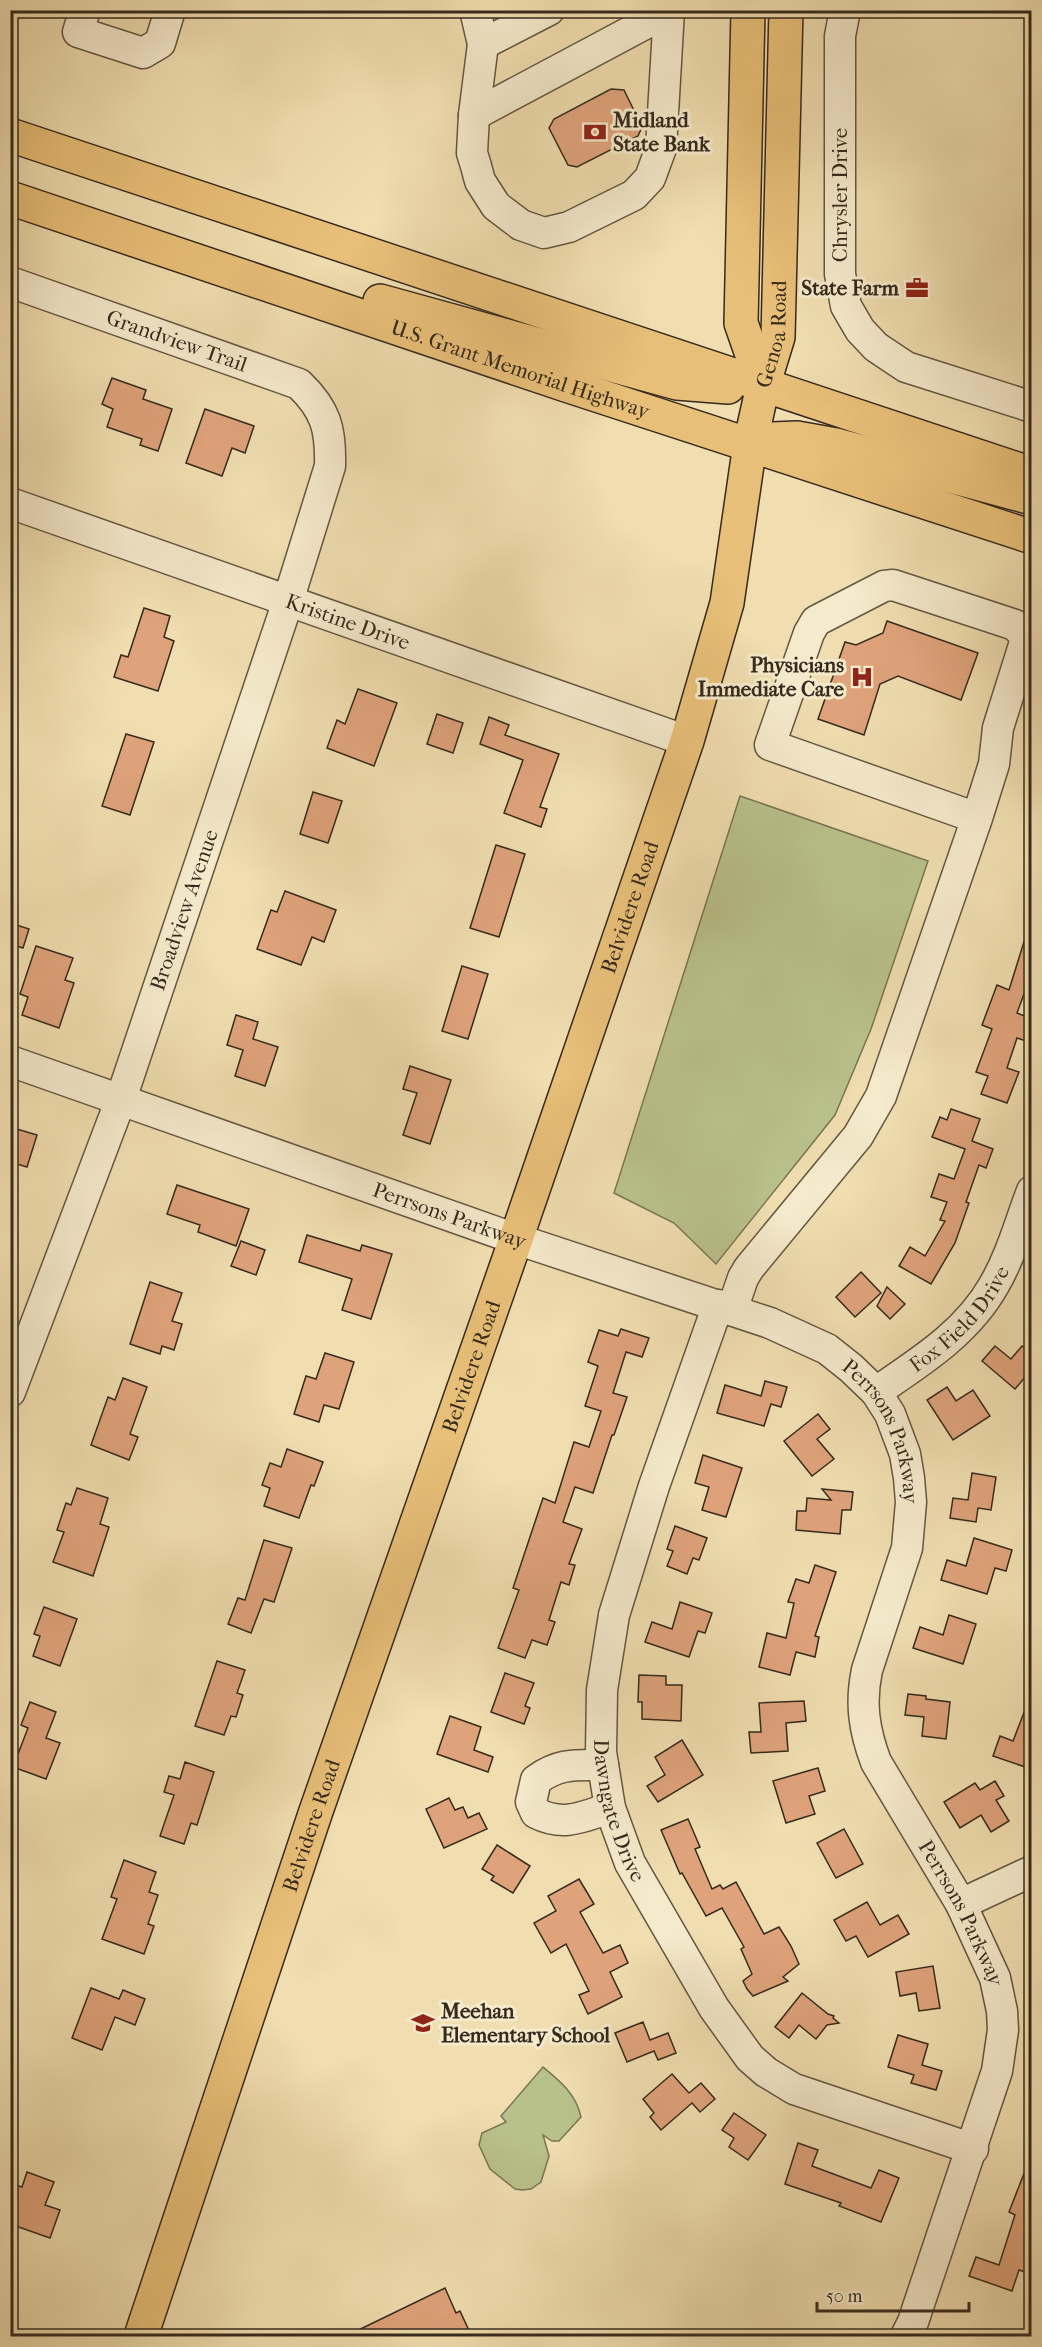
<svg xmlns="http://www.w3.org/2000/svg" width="1042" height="2347" font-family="'IM FELL French Canon',serif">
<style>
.green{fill:#b9c18b;stroke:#787654;stroke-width:1.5}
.building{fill:#dfa37b;stroke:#362a1c;stroke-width:1.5}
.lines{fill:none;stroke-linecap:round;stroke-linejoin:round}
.minor-casing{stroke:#645741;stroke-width:33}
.major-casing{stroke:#362a1c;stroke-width:36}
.minor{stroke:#f5eacc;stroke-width:30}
.major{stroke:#e8bf78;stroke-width:33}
.labels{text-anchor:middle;stroke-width:6;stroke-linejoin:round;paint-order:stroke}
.poi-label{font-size:21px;font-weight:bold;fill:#362a1c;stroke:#f5eacc;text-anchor:start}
.street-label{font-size:21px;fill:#362a1c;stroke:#f5eacc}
</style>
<rect width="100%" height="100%" fill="#f0deb0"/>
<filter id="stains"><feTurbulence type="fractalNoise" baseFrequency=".00333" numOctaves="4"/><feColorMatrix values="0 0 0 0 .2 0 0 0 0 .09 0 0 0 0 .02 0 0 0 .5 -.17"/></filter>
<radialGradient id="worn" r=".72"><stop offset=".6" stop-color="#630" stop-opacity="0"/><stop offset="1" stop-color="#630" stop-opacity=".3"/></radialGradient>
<g class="green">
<polygon points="740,796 928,861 871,1029 835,1115 716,1264 674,1223 614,1193"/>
<path d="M 543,2067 C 560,2081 576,2094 581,2117 L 559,2141 L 552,2141 L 543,2135 L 549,2156 L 541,2182 L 531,2189 L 522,2190 L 515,2189 L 490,2169 L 479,2145 L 482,2133 L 506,2122 L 501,2116 Z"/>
</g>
<g class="building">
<polygon points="611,89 624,90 642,127 638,136 577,167 568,165 549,128 554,119"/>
<polygon points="112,378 146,390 143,399 172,409 158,451 140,445 142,439 107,427 113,409 102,404"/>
<polygon points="205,409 254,426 245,453 232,448 222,476 186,463"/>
<polygon points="144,608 170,616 164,637 174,641 158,691 114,677 121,655 128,657"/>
<polygon points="887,621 978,653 961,700 898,676 880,684 864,735 818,719 845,642 856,645 883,633"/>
<polygon points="358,689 397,703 374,766 327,748 337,720 345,724"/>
<polygon points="437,714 463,723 453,753 427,744"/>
<polygon points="489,717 509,725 505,735 559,754 540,807 547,809 541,827 504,813 523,760 480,744"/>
<polygon points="126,734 154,742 130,815 102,806"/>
<polygon points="313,792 342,801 328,843 300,834"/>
<polygon points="496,845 525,854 499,937 470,928"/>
<polygon points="285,891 336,910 324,942 312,937 301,965 257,949 271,910 277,912"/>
<polygon points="10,923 29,929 23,948 10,944"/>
<polygon points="1028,929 1032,930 1032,972 1017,1013 1032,1019 1032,1043 1017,1038 1007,1068 1019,1072 1007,1103 981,1094 988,1076 976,1072 992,1029 982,1025 997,985 1009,990"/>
<polygon points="36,946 73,958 65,980 74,983 59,1028 22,1015 28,997 20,994"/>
<polygon points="462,966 488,974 468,1039 442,1031"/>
<polygon points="236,1015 258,1022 253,1039 278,1047 265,1086 235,1076 243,1050 227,1045"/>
<polygon points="410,1066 451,1080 430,1144 403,1135 417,1093 403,1089"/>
<polygon points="951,1109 980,1119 972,1141 993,1149 986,1168 979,1165 966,1202 969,1203 955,1243 931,1284 899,1266 910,1247 925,1256 945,1221 940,1220 947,1202 931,1197 939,1174 954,1179 965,1149 932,1137 940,1117 947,1120"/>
<polygon points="10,1127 37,1135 27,1167 10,1162"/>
<polygon points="177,1185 249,1209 236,1246 198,1232 200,1225 167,1214"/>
<polygon points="307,1235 360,1251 362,1245 392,1254 371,1319 342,1310 352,1279 299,1262"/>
<polygon points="241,1241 265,1250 256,1275 231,1266"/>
<polygon points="861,1272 881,1293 855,1317 836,1297"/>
<polygon points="150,1282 182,1293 172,1321 182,1324 174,1350 162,1346 160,1354 130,1344"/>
<polygon points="887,1287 905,1304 890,1319 877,1306"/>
<polygon points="621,1329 649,1338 642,1357 626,1352 613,1393 627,1397 614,1435 612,1435 593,1493 575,1487 563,1522 582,1529 569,1564 575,1565 569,1585 561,1582 549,1620 555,1622 547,1645 532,1640 525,1658 498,1648 519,1590 513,1588 543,1498 555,1503 574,1442 589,1447 601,1411 585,1406 598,1366 588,1362 599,1330 618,1336"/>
<polygon points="995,1346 1011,1359 1022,1346 1032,1354 1032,1369 1015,1389 982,1361"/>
<polygon points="325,1353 354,1362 339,1409 324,1405 319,1422 294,1414 306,1376 316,1379"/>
<polygon points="123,1378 147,1387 130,1434 138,1437 129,1460 91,1445 108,1397 115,1400"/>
<polygon points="765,1381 787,1387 781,1407 771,1404 764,1426 717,1413 725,1385 761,1396"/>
<polygon points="947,1387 956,1401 973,1390 990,1416 953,1440 927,1400"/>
<polygon points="818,1414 830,1429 817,1439 834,1459 812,1476 784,1441"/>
<polygon points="287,1449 323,1462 314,1486 311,1485 299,1518 264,1506 270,1488 262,1485 270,1463 281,1467"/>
<polygon points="703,1455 742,1468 726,1517 702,1510 709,1487 695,1483"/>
<polygon points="972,1473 996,1477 991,1510 978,1508 976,1522 950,1518 953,1498 968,1500"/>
<polygon points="77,1488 108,1498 100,1524 109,1527 93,1576 53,1562 64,1532 57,1530 66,1503 71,1505"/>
<polygon points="822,1489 853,1492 851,1510 842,1510 840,1534 796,1530 797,1511 806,1511 807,1498 831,1500"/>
<polygon points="675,1526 707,1538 699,1560 693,1558 687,1574 667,1566 673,1551 667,1549"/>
<polygon points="974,1538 1012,1550 1006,1571 995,1568 987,1594 941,1580 947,1560 966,1566"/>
<polygon points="264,1540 292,1548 274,1602 264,1599 251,1633 228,1624 238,1598 245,1600"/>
<polygon points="815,1565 836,1572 815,1636 819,1637 815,1657 796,1652 790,1675 759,1667 767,1633 786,1638 794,1603 788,1602 796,1579 809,1583"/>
<polygon points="680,1602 712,1613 705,1633 698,1631 689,1657 645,1642 652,1622 672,1629"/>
<polygon points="44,1607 77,1619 60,1666 33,1656 40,1636 34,1634"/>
<polygon points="949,1615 976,1624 963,1664 913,1648 920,1627 943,1635"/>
<polygon points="217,1661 245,1670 237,1693 243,1695 236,1717 231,1716 224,1735 195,1726"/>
<polygon points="505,1673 534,1683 525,1706 530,1708 524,1724 491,1712"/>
<polygon points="639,1675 666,1676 666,1685 682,1685 681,1721 642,1719 642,1702 638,1702"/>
<polygon points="908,1694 926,1696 926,1699 950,1702 946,1739 922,1736 924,1717 905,1715"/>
<polygon points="1030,1697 1032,1697 1032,1758 1028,1768 993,1756 1000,1736 1013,1741"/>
<polygon points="804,1701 806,1721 786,1723 788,1751 751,1753 749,1732 761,1732 759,1703"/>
<polygon points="30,1702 56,1712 46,1738 60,1743 46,1779 13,1767 28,1728 21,1725"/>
<polygon points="450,1716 481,1727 474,1750 493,1757 488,1772 437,1754"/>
<polygon points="682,1740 703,1775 658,1802 647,1786 665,1775 655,1757"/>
<polygon points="185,1762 214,1772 197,1825 191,1823 184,1844 160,1836 174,1795 164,1792 169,1776 180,1779"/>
<polygon points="818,1768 825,1791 809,1796 815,1814 786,1823 773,1781"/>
<polygon points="995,1781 1004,1796 996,1800 1009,1821 991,1832 981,1815 960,1828 944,1802 975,1783 980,1790"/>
<polygon points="449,1798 455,1810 463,1807 468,1818 479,1813 487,1829 444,1848 426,1809"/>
<polygon points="688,1819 700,1847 695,1849 712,1889 720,1885 723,1889 736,1882 764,1934 779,1927 791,1946 799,1964 783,1977 788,1981 753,1996 747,1989 743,1981 752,1974 741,1949 744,1947 722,1908 706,1916 682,1873 680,1874 661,1830"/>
<polygon points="844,1829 863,1864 836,1878 817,1843"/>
<polygon points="497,1845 530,1866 513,1893 491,1880 494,1876 482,1869"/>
<polygon points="124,1860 156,1872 149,1892 158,1895 148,1924 154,1926 144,1954 102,1939 117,1899 111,1897"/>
<polygon points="579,1879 594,1904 580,1912 603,1953 620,1945 628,1963 610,1972 622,1997 588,2014 579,1995 589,1991 566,1944 551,1953 534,1923 556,1911 548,1896"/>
<polygon points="867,1902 880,1925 898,1915 909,1934 868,1957 856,1936 846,1941 834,1920"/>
<polygon points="933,1966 940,2008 919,2011 916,1993 900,1996 896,1972"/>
<polygon points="91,1988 119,1999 123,1990 145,1999 135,2025 115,2017 102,2050 72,2038"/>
<polygon points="802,1993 828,2014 834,2016 833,2018 839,2023 827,2025 816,2039 799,2025 789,2038 775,2027"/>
<polygon points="643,2022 650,2040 668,2033 676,2053 658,2060 654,2051 627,2062 615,2033"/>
<polygon points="898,2035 928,2044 922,2065 942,2071 936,2090 911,2083 914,2075 888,2067"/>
<polygon points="672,2074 689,2093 701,2083 715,2099 700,2112 692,2103 661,2130 650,2117 654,2113 643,2099"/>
<polygon points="734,2113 766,2135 748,2160 729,2147 734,2138 722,2130"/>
<polygon points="798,2143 818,2150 812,2166 871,2188 879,2170 899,2178 881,2222 839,2206 841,2203 785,2184"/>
<polygon points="1030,2158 1032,2274 1019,2270 1012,2291 969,2276 976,2257 999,2265 1015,2215 1009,2212"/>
<polygon points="27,2172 54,2182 45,2205 60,2210 50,2238 10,2224 10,2183 22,2187"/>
<polygon points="445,2288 456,2313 460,2311 472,2337 344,2337"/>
</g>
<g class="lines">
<g class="minor-casing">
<g id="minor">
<polyline points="85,10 78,32 143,53 160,43 170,10"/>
<polyline points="475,10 483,44 474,115 472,153 476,166 480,181 496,206 521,225 544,233 569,227 634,195 650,178 661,148 669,10"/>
<polyline points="845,10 840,36 840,274 846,306 860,330 876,347 906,367 1032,407"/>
<polyline points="483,44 549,10"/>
<polyline points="474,115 669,11"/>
<path id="s1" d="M 10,282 L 299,384 C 326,410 331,429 330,466 L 288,601 L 121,1099 L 10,1392"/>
<path id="s2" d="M 10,503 L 687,741"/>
<path id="s3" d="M 10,1061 L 516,1239 L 770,1323 L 827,1349 L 851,1368 L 876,1392 L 890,1414 L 905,1454 L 909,1478 L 911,1502 L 907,1548 L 867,1670 C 860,1703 864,1730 876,1762 L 961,1904 L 995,1978 L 1002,2011 L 1003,2030 L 997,2071 L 913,2322 L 906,2336"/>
<path id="s4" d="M 718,1305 L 654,1486 L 614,1615 L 602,1690 L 601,1752 L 610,1808 L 630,1863 L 714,2008 L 750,2058 L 766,2072 L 794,2089 L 973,2149"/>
<polyline points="732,1310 743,1278 749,1268 858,1136 881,1096 977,818 994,764 998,728 1025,642 1025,636 1015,625 893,585 884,586 816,621 809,633 770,745 977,818"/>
<path id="s5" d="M 876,1392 C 920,1362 967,1333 994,1285 C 1011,1256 1020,1222 1032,1191"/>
<path d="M 603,1765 C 575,1765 559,1763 536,1780 L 531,1802 L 536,1813 C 564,1827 582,1817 610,1808"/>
<polyline points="961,1904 1032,1871"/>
</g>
</g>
<g class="major-casing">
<g id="major">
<polyline points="748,10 741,323 763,386"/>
<polyline points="10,135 1032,474"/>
<path id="s6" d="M 10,198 L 566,385 L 1032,537"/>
<polyline points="380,301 677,383 728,387"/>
<polyline points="772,439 797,438 836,445 1032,498"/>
<path id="s7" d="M 141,2336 L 315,1814 L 516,1239 L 687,741 L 727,603 L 750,444 L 763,386 L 778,337 L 786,10"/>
</g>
</g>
<use href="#minor" class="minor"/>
<use href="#major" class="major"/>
</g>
<defs>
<g id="bank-bare" transform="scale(1.8)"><path d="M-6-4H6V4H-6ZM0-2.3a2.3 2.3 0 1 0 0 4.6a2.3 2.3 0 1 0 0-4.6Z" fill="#8f2418" stroke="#f5eacc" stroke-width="2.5" paint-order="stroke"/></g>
<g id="office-bare" transform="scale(1.8)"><path d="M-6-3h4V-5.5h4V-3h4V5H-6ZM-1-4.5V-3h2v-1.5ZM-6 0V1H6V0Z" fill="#8f2418" stroke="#f5eacc" stroke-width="2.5" paint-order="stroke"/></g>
<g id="hospital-bare" transform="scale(1.8)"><path d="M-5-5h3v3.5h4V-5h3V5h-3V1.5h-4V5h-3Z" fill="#8f2418" stroke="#f5eacc" stroke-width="2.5" paint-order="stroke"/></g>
<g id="school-bare" transform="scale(1.8)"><path d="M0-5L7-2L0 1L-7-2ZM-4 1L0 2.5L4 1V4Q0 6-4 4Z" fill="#8f2418" stroke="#f5eacc" stroke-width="2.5" paint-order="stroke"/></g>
</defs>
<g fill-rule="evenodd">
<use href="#bank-bare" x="595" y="132"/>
<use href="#office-bare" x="917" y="288"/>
<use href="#hospital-bare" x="862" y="677"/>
<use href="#school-bare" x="423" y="2023"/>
</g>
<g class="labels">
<g class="poi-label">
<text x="613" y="127">Midland<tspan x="613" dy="24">State Bank</tspan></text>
<text x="899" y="295" text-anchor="end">State Farm</text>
<text x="844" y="672" text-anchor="end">Physicians<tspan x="844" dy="24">Immediate Care</tspan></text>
<text x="441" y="2018">Meehan<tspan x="441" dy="24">Elementary School</tspan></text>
</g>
<g class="street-label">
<text transform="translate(840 195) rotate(-90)" y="7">Chrysler Drive</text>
<text dy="7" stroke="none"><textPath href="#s7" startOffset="2103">Genoa Road</textPath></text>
<text dy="7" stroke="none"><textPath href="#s1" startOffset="177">Grandview Trail</textPath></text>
<text dy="7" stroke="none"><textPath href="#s6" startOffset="538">U.S. Grant Memorial Highway</textPath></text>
<text dy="7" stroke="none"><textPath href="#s2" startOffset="358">Kristine Drive</textPath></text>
<text dy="7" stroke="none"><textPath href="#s7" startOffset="1510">Belvidere Road</textPath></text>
<text transform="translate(184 910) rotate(-71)" y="7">Broadview Avenue</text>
<text dy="7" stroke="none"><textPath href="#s3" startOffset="466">Perrsons Parkway</textPath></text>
<text dy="7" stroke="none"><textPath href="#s5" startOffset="112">Fox Field Drive</textPath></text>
<text dy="7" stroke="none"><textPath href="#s7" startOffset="1024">Belvidere Road</textPath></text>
<text dy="7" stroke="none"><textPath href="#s3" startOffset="970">Perrsons Parkway</textPath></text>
<text dy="7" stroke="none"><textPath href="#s4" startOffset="526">Dawngate Drive</textPath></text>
<text dy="7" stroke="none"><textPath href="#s7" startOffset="538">Belvidere Road</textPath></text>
<text dy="7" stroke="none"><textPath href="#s3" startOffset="1491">Perrsons Parkway</textPath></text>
</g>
</g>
<rect width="1042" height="2347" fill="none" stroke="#f0deb0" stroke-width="36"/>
<rect x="12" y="12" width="1018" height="2323" fill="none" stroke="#362a1c" stroke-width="3"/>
<rect x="18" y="18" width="1006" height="2311" fill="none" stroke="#362a1c" stroke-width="1.5"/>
<path d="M817 2302v9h152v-9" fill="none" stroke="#362a1c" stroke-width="3"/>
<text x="826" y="2302" font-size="18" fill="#362a1c" stroke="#f5eacc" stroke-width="4.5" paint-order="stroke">50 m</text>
<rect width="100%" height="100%" filter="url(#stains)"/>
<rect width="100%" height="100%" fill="url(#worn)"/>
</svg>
